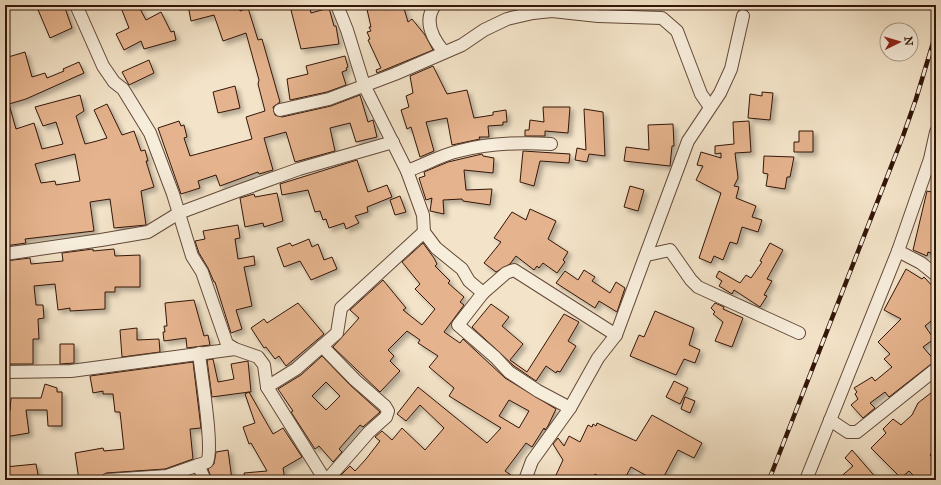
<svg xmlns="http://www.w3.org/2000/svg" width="941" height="485" font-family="'IM FELL Great Primer',serif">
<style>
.building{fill:#e5b38d;stroke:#331609;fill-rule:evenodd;filter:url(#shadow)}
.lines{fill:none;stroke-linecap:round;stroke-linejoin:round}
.street-casing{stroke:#634939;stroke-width:14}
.street{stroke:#f7eddb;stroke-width:12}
.rail-casing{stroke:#331609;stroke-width:4.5}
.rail{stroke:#f7eddb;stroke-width:3;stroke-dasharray:9;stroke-linecap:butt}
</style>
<defs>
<filter id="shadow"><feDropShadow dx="3.5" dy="3.5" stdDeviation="2" flood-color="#0004"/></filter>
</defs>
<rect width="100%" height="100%" fill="#f3e3c8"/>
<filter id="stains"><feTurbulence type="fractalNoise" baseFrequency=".005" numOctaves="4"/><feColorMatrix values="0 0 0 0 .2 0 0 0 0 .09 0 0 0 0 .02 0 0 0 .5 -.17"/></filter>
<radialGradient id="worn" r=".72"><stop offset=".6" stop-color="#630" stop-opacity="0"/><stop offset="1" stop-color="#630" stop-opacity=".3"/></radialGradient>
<g class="building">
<polygon points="36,5 64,5 72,28 50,38"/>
<polygon points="120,5 138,5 146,20 161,12 171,32 174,31 176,40 144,49 141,41 124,50 116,34 129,28"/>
<polygon points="188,5 239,5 240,11 248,8 258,40 262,39 280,102 273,107 275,115 282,117 331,106 360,95 368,122 373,120 377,137 356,142 350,123 330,128 335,151 295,162 286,132 264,138 273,170 259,174 258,172 220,186 216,175 198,181 200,188 181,194 158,128 179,121 181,126 184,125 187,137 184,138 190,156 252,139 246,117 265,111 258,84 259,80 246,33 223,41 214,15 191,21"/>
<polygon points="309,5 311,13 329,8 334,26 336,26 339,44 301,49 291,10"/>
<polygon points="366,5 403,5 408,22 412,19 425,35 433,50 377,73 376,70 381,68 368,40 370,39 367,32 371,31 369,27 371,27"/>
<path d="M 25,52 L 32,77 L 45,73 L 47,78 L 64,71 L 63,69 L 79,62 L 84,73 L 26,99 L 9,104 L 16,129 L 34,123 L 42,149 L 63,144 L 56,122 L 43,126 L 35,107 L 80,95 L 84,111 L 76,116 L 85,144 L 97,141 L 107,138 L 94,110 L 107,104 L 122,135 L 134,131 L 141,151 L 145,150 L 148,161 L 146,161 L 154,187 L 141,191 L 146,225 L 114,228 L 110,199 L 90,202 L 94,231 L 25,239 L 26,243 L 5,246 L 5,58 ZM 75,154 L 80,181 L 56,185 L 55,181 L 41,183 L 35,164 Z"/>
<polygon points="345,56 348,67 346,68 347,70 342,72 346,85 327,92 290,100 287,79 308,74 306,66"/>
<polygon points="149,60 154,73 129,85 122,72"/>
<polygon points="433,66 447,94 467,90 474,118 493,115 493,112 506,110 507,122 503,122 503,125 488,126 489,137 479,137 480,139 452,145 447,118 426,122 434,151 420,157 411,127 407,129 401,110 409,107 406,96 413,93 410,76"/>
<polygon points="235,86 240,108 218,113 213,92"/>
<polygon points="762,92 773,93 770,120 748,118 750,94 762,96"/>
<polygon points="543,107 570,107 568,133 545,131 545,136 525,136 525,130 529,130 530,120 544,122"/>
<polygon points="584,109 603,112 605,156 589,154 587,162 575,160 577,148 586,150"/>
<polygon points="749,121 751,152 735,153 738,178 734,186 739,187 736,198 756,206 752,217 762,220 758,232 742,227 737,244 730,242 723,260 714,256 711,263 699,258 721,193 696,180 703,166 697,165 701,152 721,158 721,153 715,154 715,146 734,144 733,122"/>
<polygon points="673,124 674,146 672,146 670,166 624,161 626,147 649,150 648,125"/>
<polygon points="799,131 813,131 813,152 794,152 794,142 799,142"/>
<polygon points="523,151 570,154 569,163 540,161 534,186 520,182"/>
<polygon points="482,154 483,156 494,158 493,173 464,170 466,190 492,189 490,205 463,201 462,199 443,200 444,214 430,211 432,198 426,200 419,178 425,176 424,172 448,162"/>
<polygon points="764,156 794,157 790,177 787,177 785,189 766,186 768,174 763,173"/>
<polygon points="357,160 368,192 387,185 392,197 367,207 368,212 355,216 359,223 346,229 344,223 329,228 326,219 323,220 320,211 315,212 308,190 282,195 280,184"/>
<polygon points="630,186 644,190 638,211 624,207"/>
<polygon points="927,191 936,193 936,255 928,252 927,256 913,250"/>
<polygon points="277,193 283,221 264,227 263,223 245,227 240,198 254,194 255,197"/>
<polygon points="400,196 406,212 395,215 390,200"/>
<polygon points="530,209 556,221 548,239 568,252 563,260 565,262 557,273 543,263 539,268 537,266 534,270 516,256 510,264 496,272 484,263 501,242 494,238 512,212 526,220"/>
<polygon points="238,225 240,238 235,239 238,259 254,256 255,265 244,267 252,306 236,310 242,329 231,333 215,282 214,282 208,268 199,253 195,241 205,239 203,231"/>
<polygon points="309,239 312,247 318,244 324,260 332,257 337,269 311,280 300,261 284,267 277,248 290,243 292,246"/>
<path d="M 423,243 L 434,258 L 437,264 L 435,266 L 450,281 L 448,283 L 464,297 L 460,302 L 464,305 L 444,332 L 460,343 L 463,339 L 505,378 L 556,409 L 548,426 L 545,430 L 544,428 L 532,447 L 526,443 L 505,471 L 518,480 L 380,480 L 374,475 L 369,480 L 343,480 L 339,477 L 350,466 L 355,471 L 366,459 L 380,441 L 375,437 L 382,431 L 392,440 L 402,428 L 425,450 L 444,428 L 420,405 L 406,421 L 397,414 L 418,387 L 487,443 L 501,428 L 449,396 L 454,388 L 429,367 L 438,356 L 418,343 L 420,340 L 407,331 L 388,350 L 394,356 L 390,361 L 400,371 L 380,392 L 333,347 L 359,318 L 350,310 L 383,280 L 406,308 L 403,310 L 422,325 L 435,309 L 415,289 L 420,284 L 402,262 ZM 509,400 L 529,411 L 519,428 L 499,416 Z"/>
<polygon points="770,243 783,250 767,279 772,281 764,295 767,296 760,307 734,290 732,294 719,286 722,281 716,277 719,271 740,283 746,275 751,278 762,262 760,261"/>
<polygon points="93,249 93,251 114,249 115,256 140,255 140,287 115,287 115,292 105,292 105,309 70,311 70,308 58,310 55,284 34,286 36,305 43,305 44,318 38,319 39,339 33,339 33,364 5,364 5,261 30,258 31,264 63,261 62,253"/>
<polygon points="906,269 922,279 924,277 936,290 936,317 925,326 934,339 923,347 935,361 889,397 885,392 870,403 875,408 863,418 851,405 858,399 855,394 857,392 854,388 872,377 875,381 892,367 884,359 890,354 878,342 901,319 884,310"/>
<polygon points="584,270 595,277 592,281 610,293 616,282 625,288 617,312 599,301 595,308 556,283 565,271 578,280"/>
<polygon points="194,300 204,336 208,335 210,345 187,348 186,338 164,341 163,332 165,332 164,326 167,326 165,303"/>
<polygon points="298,303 324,334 286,366 279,356 275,359 266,347 264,348 251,328 264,319 267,323"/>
<polygon points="715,303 724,307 723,309 743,318 732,347 715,341 723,322 713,314 715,312 711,308"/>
<polygon points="491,304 509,317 502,326 523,344 510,360 527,372 564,314 579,322 568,341 576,346 560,372 557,371 556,373 546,366 536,381 514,366 472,327"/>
<polygon points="655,311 694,328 689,345 700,350 695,363 684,359 676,375 630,356 639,335 644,337"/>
<polygon points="137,328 137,340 159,339 160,352 122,357 120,330"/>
<polygon points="60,344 74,344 74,363 60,364"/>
<path d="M 322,356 L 350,385 L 380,412 L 363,427 L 360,425 L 339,449 L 342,452 L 333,462 L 319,446 L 315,449 L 291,412 L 293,411 L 278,389 L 301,375 ZM 326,382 L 340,396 L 326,410 L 312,396 Z"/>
<polygon points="213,359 218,382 234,379 231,364 248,361 251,392 249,392 273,434 283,428 302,457 283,468 285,480 245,480 244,473 267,471 251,443 249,444 243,427 255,423 245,394 249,392 212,397 207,360"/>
<polygon points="193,362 201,428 190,429 193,459 165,469 106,473 100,478 79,480 75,453 103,448 104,451 124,449 120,412 115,412 113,394 103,394 103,391 93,393 90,376"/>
<polygon points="674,381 688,388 680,404 666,397"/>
<polygon points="45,384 57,388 57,392 62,392 62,426 48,426 47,410 26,410 29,433 5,437 5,411 10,411 11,398 41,398"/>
<polygon points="936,389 936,448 930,455 936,462 936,475 930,480 918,480 909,471 901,478 871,448 886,433 883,429 893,419 901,425 912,415 918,403"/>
<polygon points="685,397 695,401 690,413 681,409"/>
<polygon points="652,415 702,443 694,458 678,450 662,480 654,480 631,467 624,480 619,480 609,475 605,480 595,474 592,480 566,480 556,475 563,460 553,444 558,438 564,446 569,436 580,442 588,425 592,427 593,424 596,426 597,423 636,441"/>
<polygon points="228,450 232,480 212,480 208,469 214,464 216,452"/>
<polygon points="852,450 878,480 837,480 853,466 845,458"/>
<polygon points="36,464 39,480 5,480 5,467"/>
</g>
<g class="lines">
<g class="street-casing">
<g id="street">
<polyline points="76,5 103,66 114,82 123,89 150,133 173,194 192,256 202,272 227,344 235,349 258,357 264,365 267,387 325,480"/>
<polyline points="337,5 347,30 364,85 407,171 423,215 424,232 436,248 462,269 469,281 483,293 458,325 495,357 509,372 538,391 570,408"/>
<path d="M 435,5 C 423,21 433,39 444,52"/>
<polyline points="280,110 329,99 395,74 462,45 484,30 507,19 533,13 552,11 598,16 662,18 677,31 701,94 710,107"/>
<path d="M 407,171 C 424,165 441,155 459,151 C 489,143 520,142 551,144"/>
<polyline points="898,251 921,263 936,275"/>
<polyline points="5,254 101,240 148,232 179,213 238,191 299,169 393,142"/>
<polyline points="647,255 670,250 691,280 698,287 799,333"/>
<polyline points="483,293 506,273 514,270 616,335"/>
<polyline points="322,346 355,380 385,406 388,411 386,417 369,432 327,480"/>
<polyline points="5,372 71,371 235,349"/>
<polyline points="267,387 296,369 337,333 341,308 424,232"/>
<polyline points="830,420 848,432 857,432 936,369"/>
<polyline points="198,465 205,480"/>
<path d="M 107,480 L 167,476 L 207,462 C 214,448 201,374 199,353"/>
<polyline points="525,480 532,461 570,408 598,358 616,335 688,141 720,93 731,69 743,16"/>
<polyline points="806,480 898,251 930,159 936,132"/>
</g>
</g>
<use href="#street" class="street"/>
<g class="rail-casing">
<polyline id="rail" points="769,480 903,136 916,99 936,33"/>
</g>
<use href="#rail" class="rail"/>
</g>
<rect width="941" height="485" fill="none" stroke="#f3e3c8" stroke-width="20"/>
<rect x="6" y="6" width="929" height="473" fill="none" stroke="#331609" stroke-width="2"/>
<rect x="10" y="10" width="921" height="465" fill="none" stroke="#331609"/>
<g transform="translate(899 42) rotate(85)"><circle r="19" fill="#f7eddb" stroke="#a99787"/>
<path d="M0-3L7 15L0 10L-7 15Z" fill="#8f2418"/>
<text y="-6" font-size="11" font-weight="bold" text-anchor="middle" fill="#331609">N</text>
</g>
<rect width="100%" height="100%" filter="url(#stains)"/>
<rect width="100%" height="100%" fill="url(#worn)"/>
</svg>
